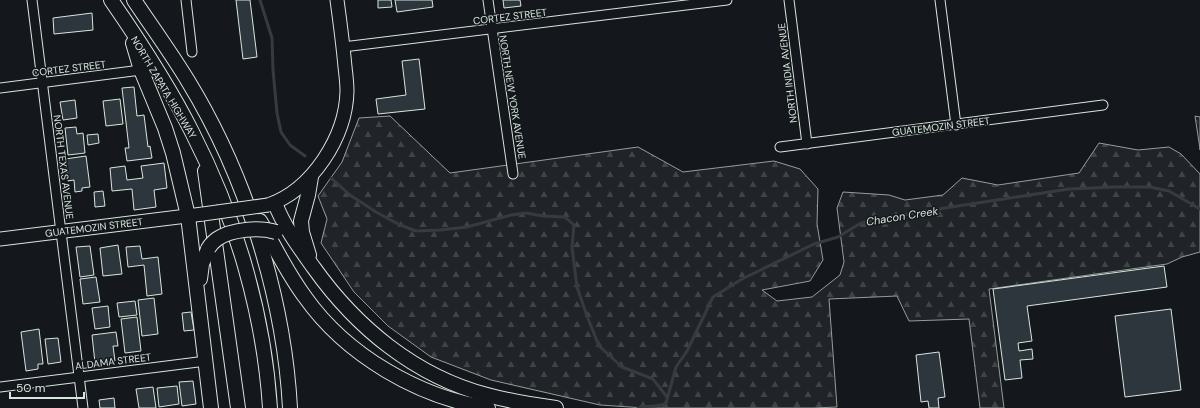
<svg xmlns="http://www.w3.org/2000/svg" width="1200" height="408" font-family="'DM Sans',sans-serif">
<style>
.forest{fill:url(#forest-firs);stroke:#939e99}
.park{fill:url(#park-crowns);stroke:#939e99}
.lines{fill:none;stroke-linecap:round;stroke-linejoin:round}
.stream{stroke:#363b3e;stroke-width:3}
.building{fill:#2c363c;stroke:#d8e6dc}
.minor-casing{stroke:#d8e6dc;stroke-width:11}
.secondary-casing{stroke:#d8e6dc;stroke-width:15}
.primary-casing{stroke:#d8e6dc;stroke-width:16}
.minor{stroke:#14181c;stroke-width:9}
.secondary{stroke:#14181c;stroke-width:13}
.primary{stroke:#14181c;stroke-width:14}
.secondary-bridge-casing{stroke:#d8e6dc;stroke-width:15;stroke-linecap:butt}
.primary-bridge-casing{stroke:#d8e6dc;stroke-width:16;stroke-linecap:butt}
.secondary-bridge{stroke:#14181c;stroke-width:13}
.primary-bridge{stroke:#14181c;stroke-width:14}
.labels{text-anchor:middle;stroke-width:3;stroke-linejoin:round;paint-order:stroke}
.street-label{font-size:10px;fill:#d8e6dc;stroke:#14181c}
.water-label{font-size:11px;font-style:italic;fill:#d8e6dc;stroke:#14181c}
</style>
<defs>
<pattern id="forest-firs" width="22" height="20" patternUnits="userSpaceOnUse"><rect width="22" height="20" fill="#202428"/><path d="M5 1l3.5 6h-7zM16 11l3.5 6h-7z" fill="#404447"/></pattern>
<pattern id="park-crowns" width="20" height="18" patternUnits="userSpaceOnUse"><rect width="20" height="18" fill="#202428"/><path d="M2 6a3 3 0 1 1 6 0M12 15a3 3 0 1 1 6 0" fill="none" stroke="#404447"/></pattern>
</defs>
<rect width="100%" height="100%" fill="#14181c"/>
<polygon class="forest" points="390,116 450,173 638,147 683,172 774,161 800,169 818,189 817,224 823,260 810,281 762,290 777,301 812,297 840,275 844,262 837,208 843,192 889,195 905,200 943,195 962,178 998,185 1079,173 1099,143 1138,150 1169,147 1181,154 1200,174 1200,252 1182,257 1167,264 989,289 1004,408 980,408 969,319 909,321 897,296 829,299 837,407 813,408 645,408 600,405 491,380 431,357 388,326 354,292 321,243 327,219 318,196 342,162 359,118"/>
<polygon class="park" points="1195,116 1200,117 1200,150 1200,149"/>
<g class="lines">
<g class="stream">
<polyline points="260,0 272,38 273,70 277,113 281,132 290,145 305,156"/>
<polyline points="331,178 350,195 376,212 400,225 416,231 440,230 467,227 511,215 526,213 543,216 565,217 574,225 572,247 577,287 587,316 599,346 622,367 653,379 667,397"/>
<path d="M 638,408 C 648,405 658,408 666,403 L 676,367 L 687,351 L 713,297 L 742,279 L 814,244 L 838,237 L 861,223 L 919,212 L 1069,189 L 1115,187 L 1150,187 L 1169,191 L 1200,209"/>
</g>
</g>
<g class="building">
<polygon points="236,0 250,0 257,57 243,59"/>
<polygon points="378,0 391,0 392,7 378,8"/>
<polygon points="395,0 432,0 433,7 397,12"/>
<polygon points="503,0 520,0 521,6 504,8"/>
<polygon points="92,13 93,30 54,34 53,18"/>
<polygon points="419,59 425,109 378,114 376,99 406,95 402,61"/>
<polygon points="134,87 137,116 144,115 148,147 150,146 152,158 127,161 125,148 129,148 122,88"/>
<polygon points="120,99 123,124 106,126 103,101"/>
<polygon points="75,100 77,118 63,120 60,102"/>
<polygon points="76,127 77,134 83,133 85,153 68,155 65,128"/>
<polygon points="98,134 99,143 88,145 87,135"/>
<polygon points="86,156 90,187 82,188 82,191 75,192 74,180 68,181 65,159"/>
<polygon points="164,163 167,188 154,190 156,207 134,210 132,189 112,191 110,168 125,166 127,180 143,178 141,166"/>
<polygon points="103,191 105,206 95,207 94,192"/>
<polygon points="118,245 122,274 103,276 100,248"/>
<polygon points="90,246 94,275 80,277 76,247"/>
<polygon points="140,246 142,259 158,257 162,294 147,296 144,265 128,267 126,247"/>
<polygon points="1164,266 1167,287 1027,306 1032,341 1018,343 1019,351 1032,349 1033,359 1020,360 1022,378 1005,380 993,289"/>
<polygon points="96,277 100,302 83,304 80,279"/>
<polygon points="154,298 158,334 142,336 138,300"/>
<polygon points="135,301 137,315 119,317 117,303"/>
<polygon points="108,306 110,327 95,329 92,308"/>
<polygon points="1171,309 1181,390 1125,397 1115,316"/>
<polygon points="191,312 194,330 184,331 182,313"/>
<polygon points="137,317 141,351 125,353 121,319"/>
<polygon points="39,329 43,364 38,364 38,369 26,371 21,332"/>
<polygon points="116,332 118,346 113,346 115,361 95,363 92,335"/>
<polygon points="58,338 61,362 48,364 45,339"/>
<polygon points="939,352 945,397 938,398 939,408 929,408 928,401 921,402 916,355"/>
<polygon points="193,381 196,404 182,406 179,382"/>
<polygon points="177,386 179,404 159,407 157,388"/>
<polygon points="153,387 156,408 139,408 136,389"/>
<polygon points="114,398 115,408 100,408 99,400"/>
</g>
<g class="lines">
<g class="minor-casing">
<g id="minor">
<polyline points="32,0 83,408"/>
<polyline points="186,0 192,52"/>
<polyline points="488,0 513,174"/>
<polyline points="789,0 807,144"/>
<polyline points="940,0 956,125"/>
<polyline points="343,47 727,0"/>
<polyline points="0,88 141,70"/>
<polyline points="780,147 1103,105"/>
<polyline points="0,387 206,361"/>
</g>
</g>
<g class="secondary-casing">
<g id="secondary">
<path d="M 268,205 C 312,190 346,137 347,91 C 347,83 346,75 345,67 C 343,44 340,22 337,0"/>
<polyline points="0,239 203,214"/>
</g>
</g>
<g class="primary-casing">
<g id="primary">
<path d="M 111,0 C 140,42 169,86 192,132 C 235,216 264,313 270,408"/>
<path d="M 134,0 C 152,27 171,53 188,81 C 246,176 284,297 290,408"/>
<polyline points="133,43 141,70 165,128 173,153 188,216 211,408"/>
<polyline points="205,171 238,408"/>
<path d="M 275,203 C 284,227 299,247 314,268 C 356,327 415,376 487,395 C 509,401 533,405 556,408"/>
<path d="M 260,221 C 275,247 287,273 305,297 C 346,355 418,397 488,408"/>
<polyline points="309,255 302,232 301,221 308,195 311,177"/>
<polyline points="200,279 202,264 208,249"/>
</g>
</g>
<use href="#minor" class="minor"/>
<use href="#secondary" class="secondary"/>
<use href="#primary" class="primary"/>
<g class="secondary-bridge-casing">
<polyline id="secondary-bridge" points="203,214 268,205"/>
</g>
<g class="primary-bridge-casing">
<path id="primary-bridge" d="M 208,249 C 210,245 213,242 217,239 C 232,229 259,227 276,232"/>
</g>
<use href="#secondary-bridge" class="secondary-bridge"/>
<use href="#primary-bridge" class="primary-bridge"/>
</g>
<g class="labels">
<g class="street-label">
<text transform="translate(510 16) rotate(-7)" y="4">CORTEZ STREET</text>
<text transform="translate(69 68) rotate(-7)" y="4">CORTEZ STREET</text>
<text transform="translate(787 73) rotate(-97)" y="4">NORTH INDIA AVENUE</text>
<text transform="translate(164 87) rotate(59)" y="4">NORTH ZAPATA HIGHWAY</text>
<text transform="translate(513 97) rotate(81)" y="4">NORTH NEW YORK AVENUE</text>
<text transform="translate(941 126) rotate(-7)" y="4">GUATEMOZIN STREET</text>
<text transform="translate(64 167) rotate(83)" y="4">NORTH TEXAS AVENUE</text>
<text transform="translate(94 227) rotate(-7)" y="4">GUATEMOZIN STREET</text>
<text transform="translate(113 361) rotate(-7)" y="4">ALDAMA STREET</text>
</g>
<g class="water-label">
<text transform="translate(902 216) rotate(-9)" y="4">Chacon Creek</text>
</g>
</g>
<path d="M10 392v6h74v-6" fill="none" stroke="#d8e6dc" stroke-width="2"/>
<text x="16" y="392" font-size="12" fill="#d8e6dc" stroke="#14181c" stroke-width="3" paint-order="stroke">50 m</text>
</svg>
